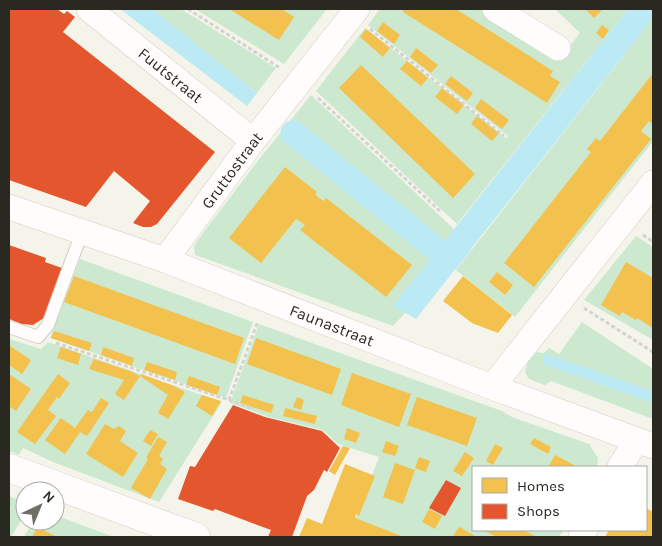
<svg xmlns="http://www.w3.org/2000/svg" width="662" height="546" font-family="Karla,sans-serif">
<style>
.green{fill:#cce9d0}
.water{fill:#bbeaf4}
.homes{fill:#f2c14e}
.shops{fill:#e4572e}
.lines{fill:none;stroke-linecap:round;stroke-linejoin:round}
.canal{stroke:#bbeaf4;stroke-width:25}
.service-casing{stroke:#cfcec6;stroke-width:14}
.minor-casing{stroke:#cfcec6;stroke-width:26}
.tertiary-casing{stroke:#cfcec6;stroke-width:29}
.path{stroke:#d3d3d0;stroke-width:3;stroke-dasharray:4 2.5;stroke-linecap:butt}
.service{stroke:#fefdfc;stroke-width:12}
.minor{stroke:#fefdfc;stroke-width:25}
.tertiary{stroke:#fefdfc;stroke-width:28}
.labels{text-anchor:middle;stroke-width:5;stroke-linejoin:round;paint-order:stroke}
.street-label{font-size:16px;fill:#292821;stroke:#fff}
</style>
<rect width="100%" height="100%" fill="#f5f4ea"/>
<g class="green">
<polygon points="152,9 181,9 276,68 257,93"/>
<polygon points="195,9 327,9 284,64"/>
<polygon points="380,9 480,9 560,59 580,33 555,9 628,9 457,224 316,91 365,28 506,138 508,136 368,25"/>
<polygon points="653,18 653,141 515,317 456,270"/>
<polygon points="311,95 454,229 393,306 405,313 393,326 195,255 194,246 200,237 257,162"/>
<polygon points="636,236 653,247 653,340 584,300"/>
<polygon points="80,259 253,322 226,398 50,338"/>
<polygon points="582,322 653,369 653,391 545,354 543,364 653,403 653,419 551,381 545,385 529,379 525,372 528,361 537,352 544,353 549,348 559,354"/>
<polygon points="259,324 502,411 512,417 589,444 598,458 597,467 473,467 473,530 563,530 559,537 348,537 379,457 338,444 323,430 269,417 230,403"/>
<polygon points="9,339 41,349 48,342 222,402 159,502 53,462 23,448 19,455 9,451"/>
<polygon points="9,496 25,503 25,514 11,537 9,537"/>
<polygon points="55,515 114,537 24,537 33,521 55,521"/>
</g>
<g class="water">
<polygon points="120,9 152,9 257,93 247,106"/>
<polygon points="628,9 653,9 653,18 416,319 393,306"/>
<polygon points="544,353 653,391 653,403 543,364"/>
</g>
<g class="homes">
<polygon points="229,9 282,9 294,17 279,40"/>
<polygon points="404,9 456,9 553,71 550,76 560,82 547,103 403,12"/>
<polygon points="585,9 603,9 594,18"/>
<polygon points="383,22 400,35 394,44 377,31"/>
<polygon points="602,25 609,30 603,39 596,33"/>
<polygon points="366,29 390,48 383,57 360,37"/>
<polygon points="416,48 438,65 431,73 410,57"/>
<polygon points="407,61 428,78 421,86 400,69"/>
<polygon points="361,65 475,174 453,198 339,88"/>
<polygon points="653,73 653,124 649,121 641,131 651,139 534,287 504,263 591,152 587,149 596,138 600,141"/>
<polygon points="451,76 473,93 467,101 445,84"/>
<polygon points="442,88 464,105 457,114 435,97"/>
<polygon points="481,99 509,120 502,129 475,108"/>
<polygon points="477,116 499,133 492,141 471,124"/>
<polygon points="285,167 317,192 315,194 319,198 324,201 326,198 412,265 386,297 300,230 305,225 296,219 261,263 229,238"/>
<polygon points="626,262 653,278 653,328 637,318 636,320 622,312 620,316 601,305"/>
<polygon points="497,272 513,285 505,295 489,282"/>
<polygon points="74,276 244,338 235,364 64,302"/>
<polygon points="463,276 512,315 498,333 472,323 443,301"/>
<polygon points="54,331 92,343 89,351 51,338"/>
<polygon points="256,338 341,369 332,395 247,364"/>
<polygon points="10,346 31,360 22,374 9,365"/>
<polygon points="61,347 81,354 78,365 57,358"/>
<polygon points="103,347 134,358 132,366 101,355"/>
<polygon points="94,359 130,371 140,376 124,400 115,394 124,380 89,369"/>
<polygon points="147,362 177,372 175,380 144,370"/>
<polygon points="352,373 411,394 399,427 341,405"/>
<polygon points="9,374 31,389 16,411 9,406"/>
<polygon points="58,374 70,383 59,399 57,397 48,410 56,416 35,444 17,432"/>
<polygon points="141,374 174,386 185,392 168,419 158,413 168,395 140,376"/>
<polygon points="189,376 220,387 217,395 186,385"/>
<polygon points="202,395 221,401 212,416 196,406"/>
<polygon points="243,395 274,405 271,413 240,403"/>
<polygon points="297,397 304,400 301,410 293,407"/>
<polygon points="417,397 477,418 467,446 407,425"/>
<polygon points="101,398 109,403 87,436 80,432 65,454 45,440 61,418 75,428 88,410 92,412"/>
<polygon points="285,408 317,416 315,424 283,416"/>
<polygon points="105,424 114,429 119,426 126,431 120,441 138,453 123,477 86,454"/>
<polygon points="347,428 360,433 356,443 344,439"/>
<polygon points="150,430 158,434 151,446 143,441"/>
<polygon points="158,437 167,442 159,456 163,459 160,464 167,469 150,499 131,488 148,459 146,458"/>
<polygon points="534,438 551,447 548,454 530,444"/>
<polygon points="386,441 399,446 395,456 382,452"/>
<polygon points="495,444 503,448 493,465 486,461"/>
<polygon points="343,446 350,448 335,475 329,471"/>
<polygon points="465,452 474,458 462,476 453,471"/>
<polygon points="555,455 576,466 575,467 548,467"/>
<polygon points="419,457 430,461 426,472 415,468"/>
<polygon points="395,463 415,470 403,504 383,497"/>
<polygon points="345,464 375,476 359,516 356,514 355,518 404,537 299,537 307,518 322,524"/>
<polygon points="646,508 653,512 653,537 605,537 609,530 646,530"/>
<polygon points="429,509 442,516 435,529 422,522"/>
<polygon points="37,527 58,537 32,537"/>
<polygon points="459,527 474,535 473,537 453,536"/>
<polygon points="483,530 523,530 537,537 497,537"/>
</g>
<g class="shops">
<polygon points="9,9 57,9 64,14 67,11 75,17 63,32 215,152 157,224 151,227 143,227 133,223 150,201 114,171 86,207 9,180"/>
<polygon points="9,245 46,258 45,262 62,268 44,318 33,325 22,324 9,319"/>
<polygon points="233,405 265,417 322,431 340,448 327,472 324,470 314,490 307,496 292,537 268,537 271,530 215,509 213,511 178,499 190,466 195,467"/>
<polygon points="446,480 461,488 445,516 429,508"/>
</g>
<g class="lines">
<polyline class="canal" points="293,133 448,259 460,244"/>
<g class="service-casing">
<polyline id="service" points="9,327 38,337 48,325 82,232"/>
</g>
<g class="minor-casing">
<g id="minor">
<path id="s1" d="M 89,9 L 253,141"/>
<polyline points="495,9 558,48"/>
<path id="s2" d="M 9,207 L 165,260 L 492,387 L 653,446"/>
<path id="s3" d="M 165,260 L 253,141 L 357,9"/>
<polyline points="492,387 653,183"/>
<polyline points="620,467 636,441"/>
<polyline points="581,537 585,530"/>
</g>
</g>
<g class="tertiary-casing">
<polyline id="tertiary" points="9,468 196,537"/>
</g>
<g class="path">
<polyline points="188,9 280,68"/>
<polyline points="370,29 504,136"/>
<polyline points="318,98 440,211"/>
<polyline points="643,235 653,242"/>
<polyline points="584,308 653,352"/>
<polyline points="56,343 229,400 258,321"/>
<polyline points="229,400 254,409"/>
</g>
<use href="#service" class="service"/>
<use href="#minor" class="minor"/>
<use href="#tertiary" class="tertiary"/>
</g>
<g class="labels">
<g class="street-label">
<text dy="6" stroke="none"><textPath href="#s1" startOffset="105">Fuutstraat</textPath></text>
<text dy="6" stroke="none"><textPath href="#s3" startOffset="112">Gruttostraat</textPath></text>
<text dy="6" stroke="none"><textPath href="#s2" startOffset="344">Faunastraat</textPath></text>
</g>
</g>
<rect width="662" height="546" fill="none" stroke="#292821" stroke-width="20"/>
<rect x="472" y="466" width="175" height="65" fill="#ffffff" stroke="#a9a9a6"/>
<rect x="482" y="478" width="25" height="15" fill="#f2c14e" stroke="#a9a9a6"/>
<text x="517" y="491" font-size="15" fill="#292821">Homes</text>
<rect x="482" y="504" width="25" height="15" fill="#e4572e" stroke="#a9a9a6"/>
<text x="517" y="516" font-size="15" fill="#292821">Shops</text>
<g transform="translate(40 506) rotate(44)"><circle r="24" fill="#ffffff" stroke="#a9a9a6"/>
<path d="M0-4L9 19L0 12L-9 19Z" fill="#706f67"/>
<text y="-8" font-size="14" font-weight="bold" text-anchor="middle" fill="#292821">N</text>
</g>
</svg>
